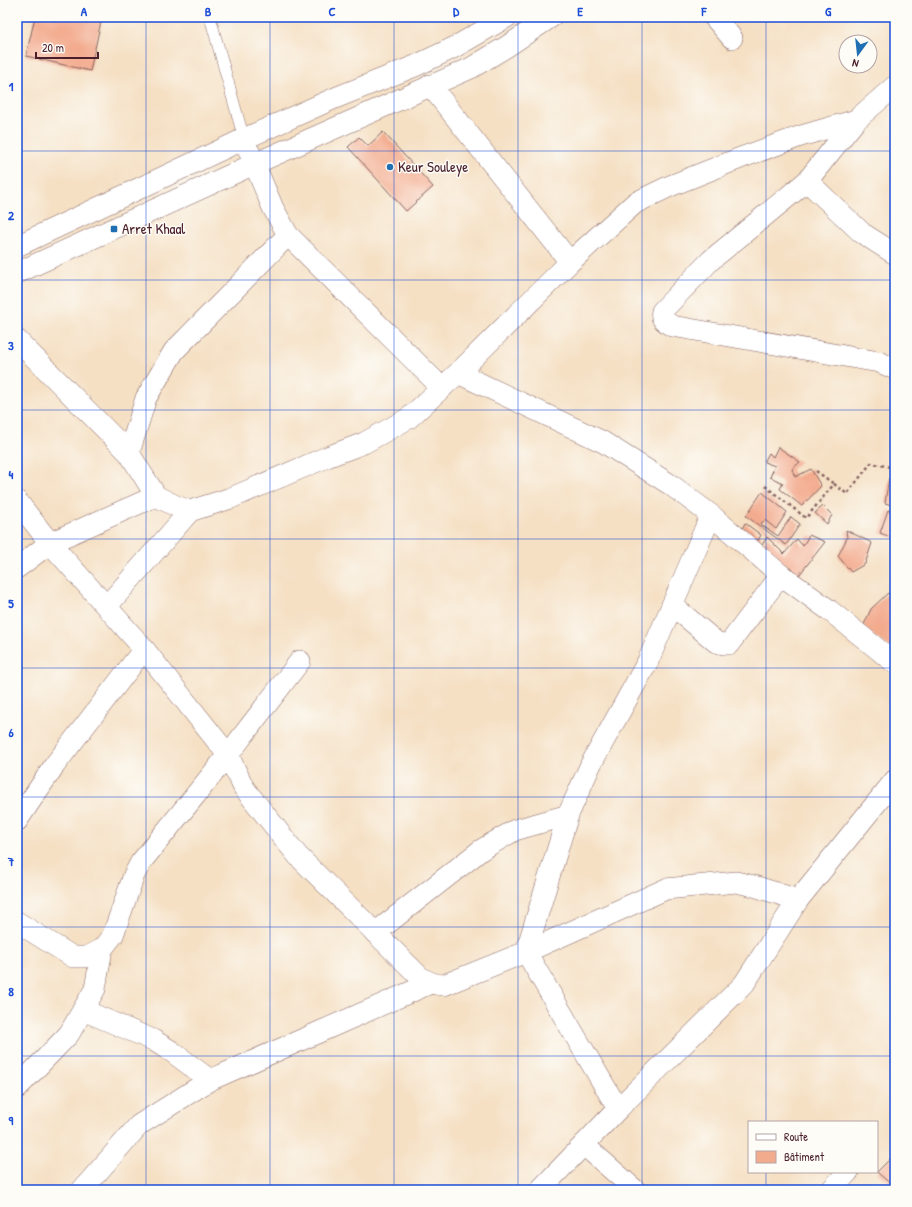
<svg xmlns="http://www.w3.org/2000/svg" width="912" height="1207" font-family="'Patrick Hand',sans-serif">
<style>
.building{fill:#f3ab8e}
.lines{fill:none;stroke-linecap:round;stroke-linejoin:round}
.service-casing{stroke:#866361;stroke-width:12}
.minor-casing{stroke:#866361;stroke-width:22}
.path{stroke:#866361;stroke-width:2.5;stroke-dasharray:3 3;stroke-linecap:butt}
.service{stroke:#fff;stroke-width:11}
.minor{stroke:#fff;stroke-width:21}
.grid{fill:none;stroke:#1d4ed8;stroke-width:1;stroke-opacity:0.55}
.poi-dot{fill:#1f6fb2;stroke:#fdfcf7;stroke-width:1.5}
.labels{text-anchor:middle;stroke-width:3;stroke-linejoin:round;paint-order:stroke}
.poi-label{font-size:15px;fill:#4a1f2b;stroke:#fdfcf7;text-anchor:start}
.neatline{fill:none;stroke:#1d4ed8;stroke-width:1.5}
.grid-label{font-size:13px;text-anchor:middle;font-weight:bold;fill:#1d4ed8}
</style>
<rect width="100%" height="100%" fill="#fdfcf7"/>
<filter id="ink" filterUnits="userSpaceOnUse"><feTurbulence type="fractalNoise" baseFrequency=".025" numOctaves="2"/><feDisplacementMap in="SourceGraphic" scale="8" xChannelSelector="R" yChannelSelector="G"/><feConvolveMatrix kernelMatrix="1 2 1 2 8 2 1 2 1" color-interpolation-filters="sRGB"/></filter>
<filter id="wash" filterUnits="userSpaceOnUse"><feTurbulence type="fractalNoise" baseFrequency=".012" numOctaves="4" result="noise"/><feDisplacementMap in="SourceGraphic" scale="16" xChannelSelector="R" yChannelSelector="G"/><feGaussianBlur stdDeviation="0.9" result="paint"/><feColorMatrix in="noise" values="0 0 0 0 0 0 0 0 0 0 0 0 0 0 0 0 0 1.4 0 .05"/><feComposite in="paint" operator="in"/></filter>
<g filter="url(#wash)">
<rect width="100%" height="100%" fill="#f5e0c4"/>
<g id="blocks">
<g class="building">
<polygon points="35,17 102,17 90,71 26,56"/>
<polygon points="383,132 433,187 406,211 348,147 359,137 368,146"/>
<polygon points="778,447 800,462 792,469 795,477 811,469 821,486 802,506 780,489 783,483 770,477 775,466 764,462 769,453 773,457"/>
<polygon points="889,478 895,480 895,506 885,503"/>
<polygon points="762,492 787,512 776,529 765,520 760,524 778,536 791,517 800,524 786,545 746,516"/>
<polygon points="823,506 832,515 827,524 815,513"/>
<polygon points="888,510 895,513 895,539 880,533"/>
<polygon points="745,523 761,535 756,544 741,531"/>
<polygon points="846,530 872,543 865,564 851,572 838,556 847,538"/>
<polygon points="809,535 825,542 796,579 761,547 767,537 784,554 797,539 803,546"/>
<polygon points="888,593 895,599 895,650 862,629 871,609"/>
<polygon points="895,1154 895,1186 894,1187 877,1172"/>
</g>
</g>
</g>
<g filter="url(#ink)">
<use href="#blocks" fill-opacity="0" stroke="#866361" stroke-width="1"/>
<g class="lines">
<g class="service-casing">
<polyline id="service" points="210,17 244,139"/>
</g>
<g class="minor-casing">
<g id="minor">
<polyline points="714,17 732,38"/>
<polyline points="430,85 570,262"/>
<polyline points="856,120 807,181 862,233 895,254"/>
<polyline points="249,151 273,208 288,235 442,388"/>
<path d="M 807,181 L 711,260 L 662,311 C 660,320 665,321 672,326 L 879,362 L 895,369"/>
<polyline points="17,246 244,139 335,98 415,66 453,48 507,17"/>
<polyline points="17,273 254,164 471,68 506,47 551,17"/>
<polyline points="17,340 129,453 156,496 176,506 190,511"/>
<polyline points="458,373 603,442 671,485 711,515 781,575 829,610 895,663"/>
<polyline points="129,453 146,398 174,351 288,235"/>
<path d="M 17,501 L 50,543 L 144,649 L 228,755 L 244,788 L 298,856 L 420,977 C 428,982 435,985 444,985 L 526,952 L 666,889 L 736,882 L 754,886 L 798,900"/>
<polyline points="17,568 50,543 156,496"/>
<polyline points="672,605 716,642 723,644 729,644 781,575"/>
<polyline points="107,606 190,511 231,498 327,457 364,443 409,418 458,373 570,262 635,203 670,186 743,157 801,136 856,120 895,86"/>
<polyline points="17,821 54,766 144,649"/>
<polyline points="17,922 73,957 87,957 102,949 113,935 134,875 141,862 228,755 300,661"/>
<polyline points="375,933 481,850 515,830 568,815"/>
<polyline points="83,1010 153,1040 171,1051 210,1080"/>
<polyline points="17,1088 69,1034 95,989 102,949"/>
<polyline points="618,1109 526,952 568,815 591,764 648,661 711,515"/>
<polyline points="584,1145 635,1190"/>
<polyline points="82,1190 139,1125 210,1080 431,983"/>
<polyline points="540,1190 618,1109 744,984 798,900 895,780"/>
<polyline points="831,1190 848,1172"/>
</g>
</g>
<g class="path">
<polyline points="816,471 834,484"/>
<polyline points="765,486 806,518 834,484 847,494 871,463 895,468"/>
</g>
<use href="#service" class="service"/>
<use href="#minor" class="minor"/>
</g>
</g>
<path class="grid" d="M 146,17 L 146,1190M 270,17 L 270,1190M 394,17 L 394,1190M 518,17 L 518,1190M 642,17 L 642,1190M 766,17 L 766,1122M 17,151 L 895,151M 17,280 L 895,280M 17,410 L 895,410M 17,539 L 895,539M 17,668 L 895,668M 17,797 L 895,797M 17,927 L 895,927M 17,1056 L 895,1056M 766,1172 L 766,1190"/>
<g class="poi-dot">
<circle cx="390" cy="167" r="4"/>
<rect x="110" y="225" width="8" height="8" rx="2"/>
</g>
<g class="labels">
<g class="poi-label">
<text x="398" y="172">Keur Souleye</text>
<text x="122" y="234">Arret Khaal</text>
</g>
</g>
<rect width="912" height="1207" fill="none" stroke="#fdfcf7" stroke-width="44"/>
<rect x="748" y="1121" width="130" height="52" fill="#fdfcf7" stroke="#b5a4a5"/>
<rect x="756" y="1134" width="20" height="6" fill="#ffffff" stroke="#b5a4a5"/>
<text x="784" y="1141" font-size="12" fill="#4a1f2b">Route</text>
<rect x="756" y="1151" width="20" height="12" fill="#f3ab8e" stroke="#b5a4a5"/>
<text x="784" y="1161" font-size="12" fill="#4a1f2b">Bâtiment</text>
<g transform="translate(858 54) rotate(195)"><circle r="19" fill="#fdfcf7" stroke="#b5a4a5"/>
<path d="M0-3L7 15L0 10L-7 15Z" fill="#1f6fb2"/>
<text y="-6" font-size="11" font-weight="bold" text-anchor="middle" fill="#4a1f2b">N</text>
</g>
<path d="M36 52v6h62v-6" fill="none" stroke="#4a1f2b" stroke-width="2"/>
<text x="42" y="52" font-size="12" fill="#4a1f2b" stroke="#fdfcf7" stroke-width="3" paint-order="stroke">20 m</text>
<rect x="22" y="22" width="868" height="1163" class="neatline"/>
<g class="grid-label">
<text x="84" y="16">A</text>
<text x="208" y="16">B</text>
<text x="332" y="16">C</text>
<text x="456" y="16">D</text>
<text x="580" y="16">E</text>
<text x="704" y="16">F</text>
<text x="828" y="16">G</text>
<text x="11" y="91">1</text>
<text x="11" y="220">2</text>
<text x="11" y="350">3</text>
<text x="11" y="479">4</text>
<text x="11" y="608">5</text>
<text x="11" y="737">6</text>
<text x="11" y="866">7</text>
<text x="11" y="996">8</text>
<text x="11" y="1125">9</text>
</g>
</svg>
